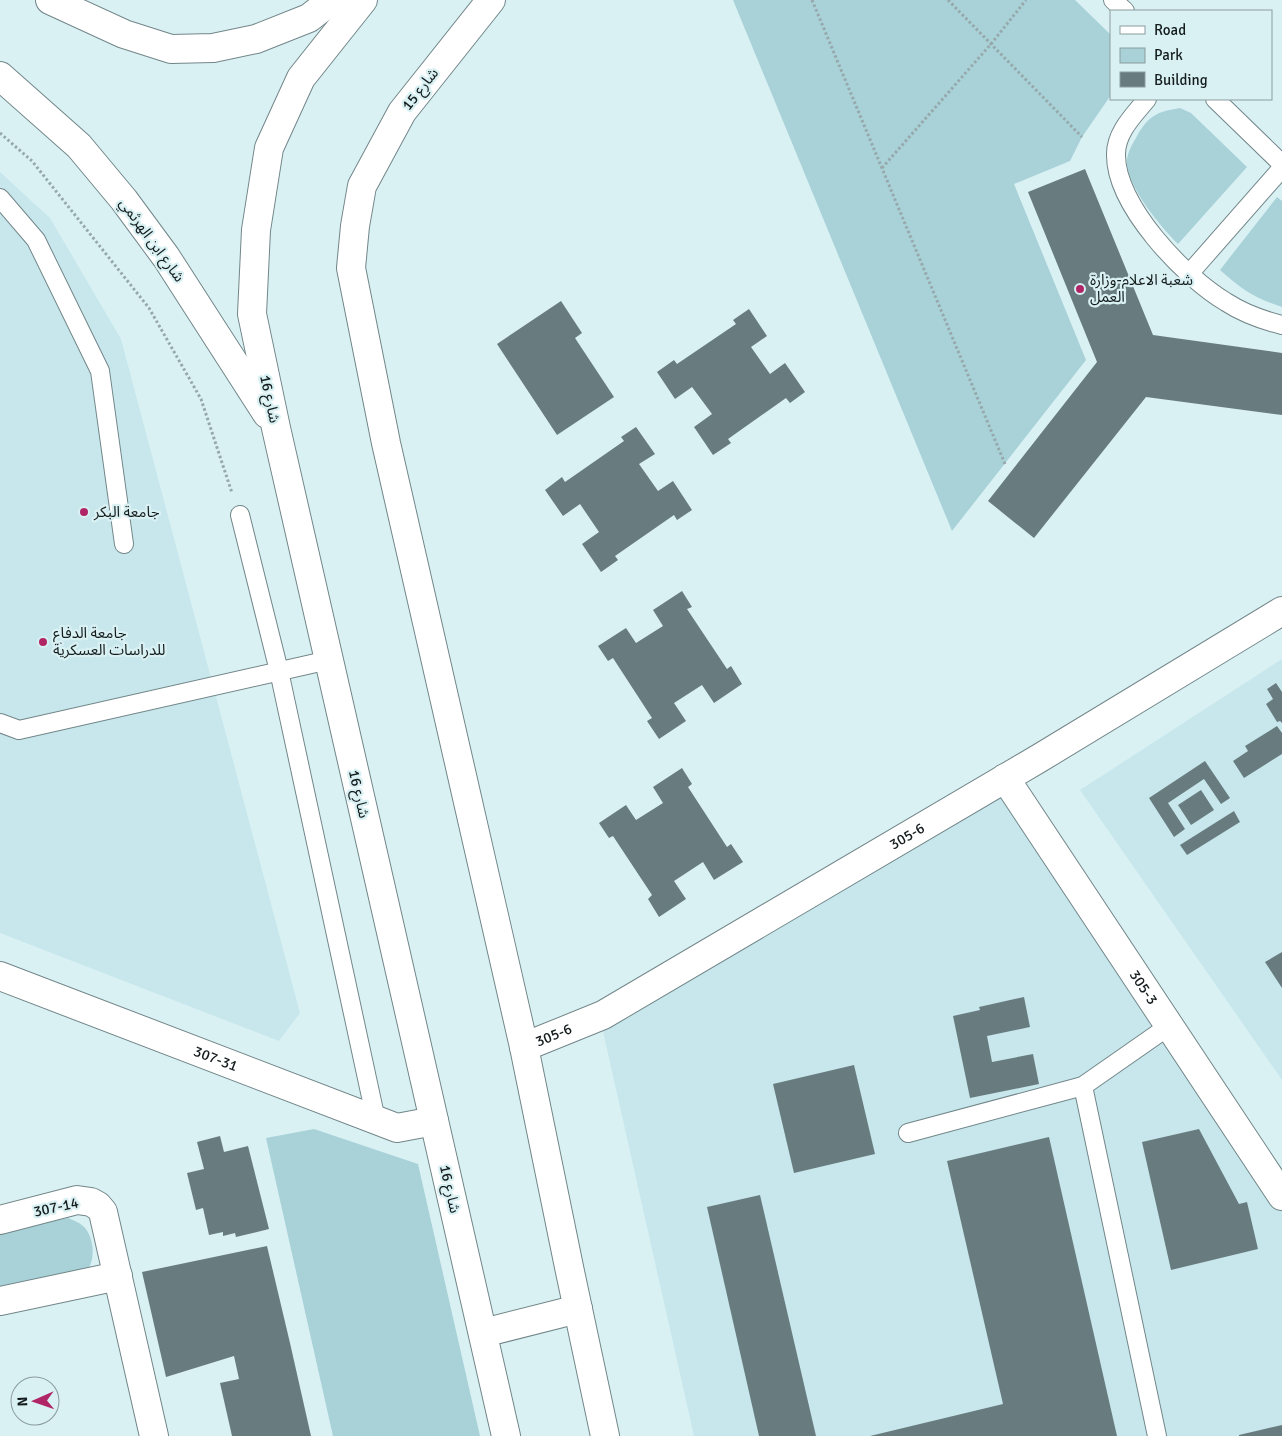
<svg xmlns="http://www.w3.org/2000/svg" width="1282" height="1436" font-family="Signika,'Noto Sans Arabic',sans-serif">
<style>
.built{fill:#c7e7ec}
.green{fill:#a8d2d8}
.building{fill:#687c7f}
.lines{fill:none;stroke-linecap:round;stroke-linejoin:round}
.lane-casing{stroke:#728689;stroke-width:20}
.street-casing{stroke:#728689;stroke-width:30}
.secondary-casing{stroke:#728689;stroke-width:30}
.primary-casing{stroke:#728689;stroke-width:30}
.path{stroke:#96a8ab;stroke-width:3;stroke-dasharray:2.5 2.5;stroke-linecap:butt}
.lane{stroke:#fff;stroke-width:18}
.street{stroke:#fff;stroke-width:28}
.secondary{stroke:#fff;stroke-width:28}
.primary{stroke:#fff;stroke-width:28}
.poi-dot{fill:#af2565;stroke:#daf1f4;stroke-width:2}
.labels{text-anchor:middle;stroke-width:4.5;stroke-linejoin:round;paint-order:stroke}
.street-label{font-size:15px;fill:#141c1d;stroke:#daf1f4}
.poi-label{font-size:15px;fill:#141c1d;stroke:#daf1f4;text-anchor:start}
</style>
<rect width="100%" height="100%" fill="#daf1f4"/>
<g class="built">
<polygon points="0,172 50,218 121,339 300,1013 279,1041 0,933"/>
<polygon points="1282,659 1282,1080 1080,790"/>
<polygon points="1005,778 1282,1196 1282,1436 694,1436 600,1018"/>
</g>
<g class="green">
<polygon points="733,0 1075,0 1111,35 1111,95 1082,137 1070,161 1014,184 1086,360 952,531"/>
<path d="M 1180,108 L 1191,113 L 1247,167 L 1178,244 C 1162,228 1125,185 1127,160 C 1128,151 1133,143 1137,136 C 1149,115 1157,112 1180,108 Z"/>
<path d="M 1277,197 L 1282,201 L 1282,307 C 1254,298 1241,289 1220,270 Z"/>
<polygon points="314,1129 418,1164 480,1436 333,1436 266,1138"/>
<path d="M 68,1218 C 73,1220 78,1222 83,1226 C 94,1236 96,1259 87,1271 L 0,1288 L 0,1231 Z"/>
</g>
<g class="building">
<polygon points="1085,169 1153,335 1282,353 1282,415 1146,397 1034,538 988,501 1097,362 1028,192"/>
<polygon points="561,301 582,333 575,338 614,397 557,435 497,344"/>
<polygon points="749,309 767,336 751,347 770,374 785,363 805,392 790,403 786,398 728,439 731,443 713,455 694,427 712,414 692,387 675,399 657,372 674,360 677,364 736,324 733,320"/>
<polygon points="636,427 655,454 639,464 658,491 673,481 692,510 677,520 674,515 615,556 618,560 601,572 582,544 599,532 580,504 563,516 545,490 562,477 565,482 624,441 621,437"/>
<polygon points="682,591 692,607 687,609 727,669 731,666 742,684 714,703 702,685 674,703 686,721 659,739 647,721 652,718 613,658 608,661 598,646 626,628 636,643 663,626 653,610"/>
<polygon points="1276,683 1282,692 1282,723 1280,721 1277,722 1266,704 1273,699 1267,689"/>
<polygon points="1277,726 1282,733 1282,754 1244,778 1233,761 1248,751 1245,746"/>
<polygon points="1205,761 1230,798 1221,804 1204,779 1168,803 1185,829 1174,837 1149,798"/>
<polygon points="682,768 692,784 688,787 727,847 731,844 743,862 714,880 703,862 674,881 686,899 659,917 648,899 652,895 613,836 609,838 599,823 626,805 636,820 663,803 653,787"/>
<polygon points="1201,790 1214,810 1191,825 1178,805"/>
<polygon points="1234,811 1240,822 1187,855 1180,845"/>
<polygon points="1282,952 1282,988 1265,962"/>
<polygon points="1024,997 1030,1027 987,1036 992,1062 1033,1054 1039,1084 970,1098 953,1016 980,1010 979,1007"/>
<polygon points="854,1065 875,1154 794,1173 773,1084"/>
<polygon points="1199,1129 1239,1204 1247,1202 1258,1249 1171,1270 1142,1142"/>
<polygon points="220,1136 224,1152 248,1146 269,1229 236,1237 235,1233 223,1236 223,1232 209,1235 203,1208 196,1210 187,1173 204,1169 197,1142"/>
<polygon points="1049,1137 1117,1436 870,1436 1003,1404 947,1161"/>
<polygon points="760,1195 816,1436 759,1436 707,1207"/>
<polygon points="267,1246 290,1343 311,1436 232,1436 220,1383 239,1379 234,1356 166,1377 142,1272"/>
<polygon points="1282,1425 1282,1436 1239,1436 1239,1435"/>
</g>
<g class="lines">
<g class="lane-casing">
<g id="lane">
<polyline points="1113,0 1125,11"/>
<path d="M 1147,99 C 1134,115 1116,132 1116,154 C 1115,205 1184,277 1226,302 C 1243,313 1262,320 1282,325"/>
<polyline points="1215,99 1282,164"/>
<polyline points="0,198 36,240 100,371 124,544"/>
<polyline points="1188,275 1282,168"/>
<polyline points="240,515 279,671 376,1120"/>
<polyline points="0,723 19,730 329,660"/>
<polyline points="1083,1086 1157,1436"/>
<polyline points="908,1133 1083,1086 1169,1026"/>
</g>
</g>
<g class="street-casing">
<g id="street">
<path id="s1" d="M 0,976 L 397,1128 L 434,1121"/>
<polyline points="0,1220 77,1200 91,1202 98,1206 103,1212 154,1436"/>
<polyline points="0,1301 118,1276"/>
</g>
</g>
<g class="secondary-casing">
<g id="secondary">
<path id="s2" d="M 1005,778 L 1282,1196"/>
<path id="s3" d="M 524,1047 L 603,1015 L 1038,759 L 1282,611"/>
</g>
</g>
<g class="primary-casing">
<g id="primary">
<polyline points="50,0 124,34 171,49 213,48 256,39 309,18 332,0"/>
<polyline points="363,0 301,78 269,148 256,230 252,314 276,428 506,1436"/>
<polyline points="491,0 402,112 362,186 355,226 351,268 386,443 524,1047 569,1267 605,1436"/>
<polyline points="0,76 79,146 124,200 166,257 267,414"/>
<polyline points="483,1333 578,1309"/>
</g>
</g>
<g class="path">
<polyline points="812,0 1005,464"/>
<polyline points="948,0 1082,137"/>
<polyline points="0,133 32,161 149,308 201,399 232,493"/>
<polyline points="882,168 991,44 1026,0"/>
</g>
<use href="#lane" class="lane"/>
<use href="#street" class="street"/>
<use href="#secondary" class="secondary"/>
<use href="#primary" class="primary"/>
</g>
<g class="poi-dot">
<circle cx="1080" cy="289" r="5"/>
<circle cx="84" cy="512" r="5"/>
<circle cx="43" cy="642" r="5"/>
</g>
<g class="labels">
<g class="street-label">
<text transform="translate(420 89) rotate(-52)" y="5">شارع 15</text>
<text transform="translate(152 240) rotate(54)" y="5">شارع ابن الهرثمي</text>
<text transform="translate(270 399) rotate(78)" y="5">شارع 16</text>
<text transform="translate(359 794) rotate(77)" y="5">شارع 16</text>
<text dy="5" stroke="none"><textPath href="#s3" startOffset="438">305-6</textPath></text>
<text dy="5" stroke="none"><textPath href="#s2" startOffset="251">305-3</textPath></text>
<text dy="5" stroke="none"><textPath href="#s3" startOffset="32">305-6</textPath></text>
<text dy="5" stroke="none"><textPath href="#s1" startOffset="231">307-31</textPath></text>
<text transform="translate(450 1189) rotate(77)" y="5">شارع 16</text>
<text transform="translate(56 1207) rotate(-12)" y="5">307-14</text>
</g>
<g class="poi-label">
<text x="1090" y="285">شعبة الاعلام-وزارة<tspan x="1090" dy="17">العمل</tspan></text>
<text x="94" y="517">جامعة البكر</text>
<text x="53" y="638">جامعة الدفاع<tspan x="53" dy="17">للدراسات العسكرية</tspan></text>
</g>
</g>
<rect x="1110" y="10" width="162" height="90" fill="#daf1f4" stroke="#8b9c9e"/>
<rect x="1120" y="26" width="25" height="8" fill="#ffffff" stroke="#8b9c9e"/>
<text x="1154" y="35" font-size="15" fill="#141c1d">Road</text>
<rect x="1120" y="48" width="25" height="15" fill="#a8d2d8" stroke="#8b9c9e"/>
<text x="1154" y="60" font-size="15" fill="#141c1d">Park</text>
<rect x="1120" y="72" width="25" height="15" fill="#687c7f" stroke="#8b9c9e"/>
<text x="1154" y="85" font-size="15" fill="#141c1d">Building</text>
<g transform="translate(35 1401) rotate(268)"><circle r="24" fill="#daf1f4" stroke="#8b9c9e"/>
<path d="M0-4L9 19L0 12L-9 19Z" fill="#af2565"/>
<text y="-8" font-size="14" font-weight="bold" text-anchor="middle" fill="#141c1d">N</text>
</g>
</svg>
